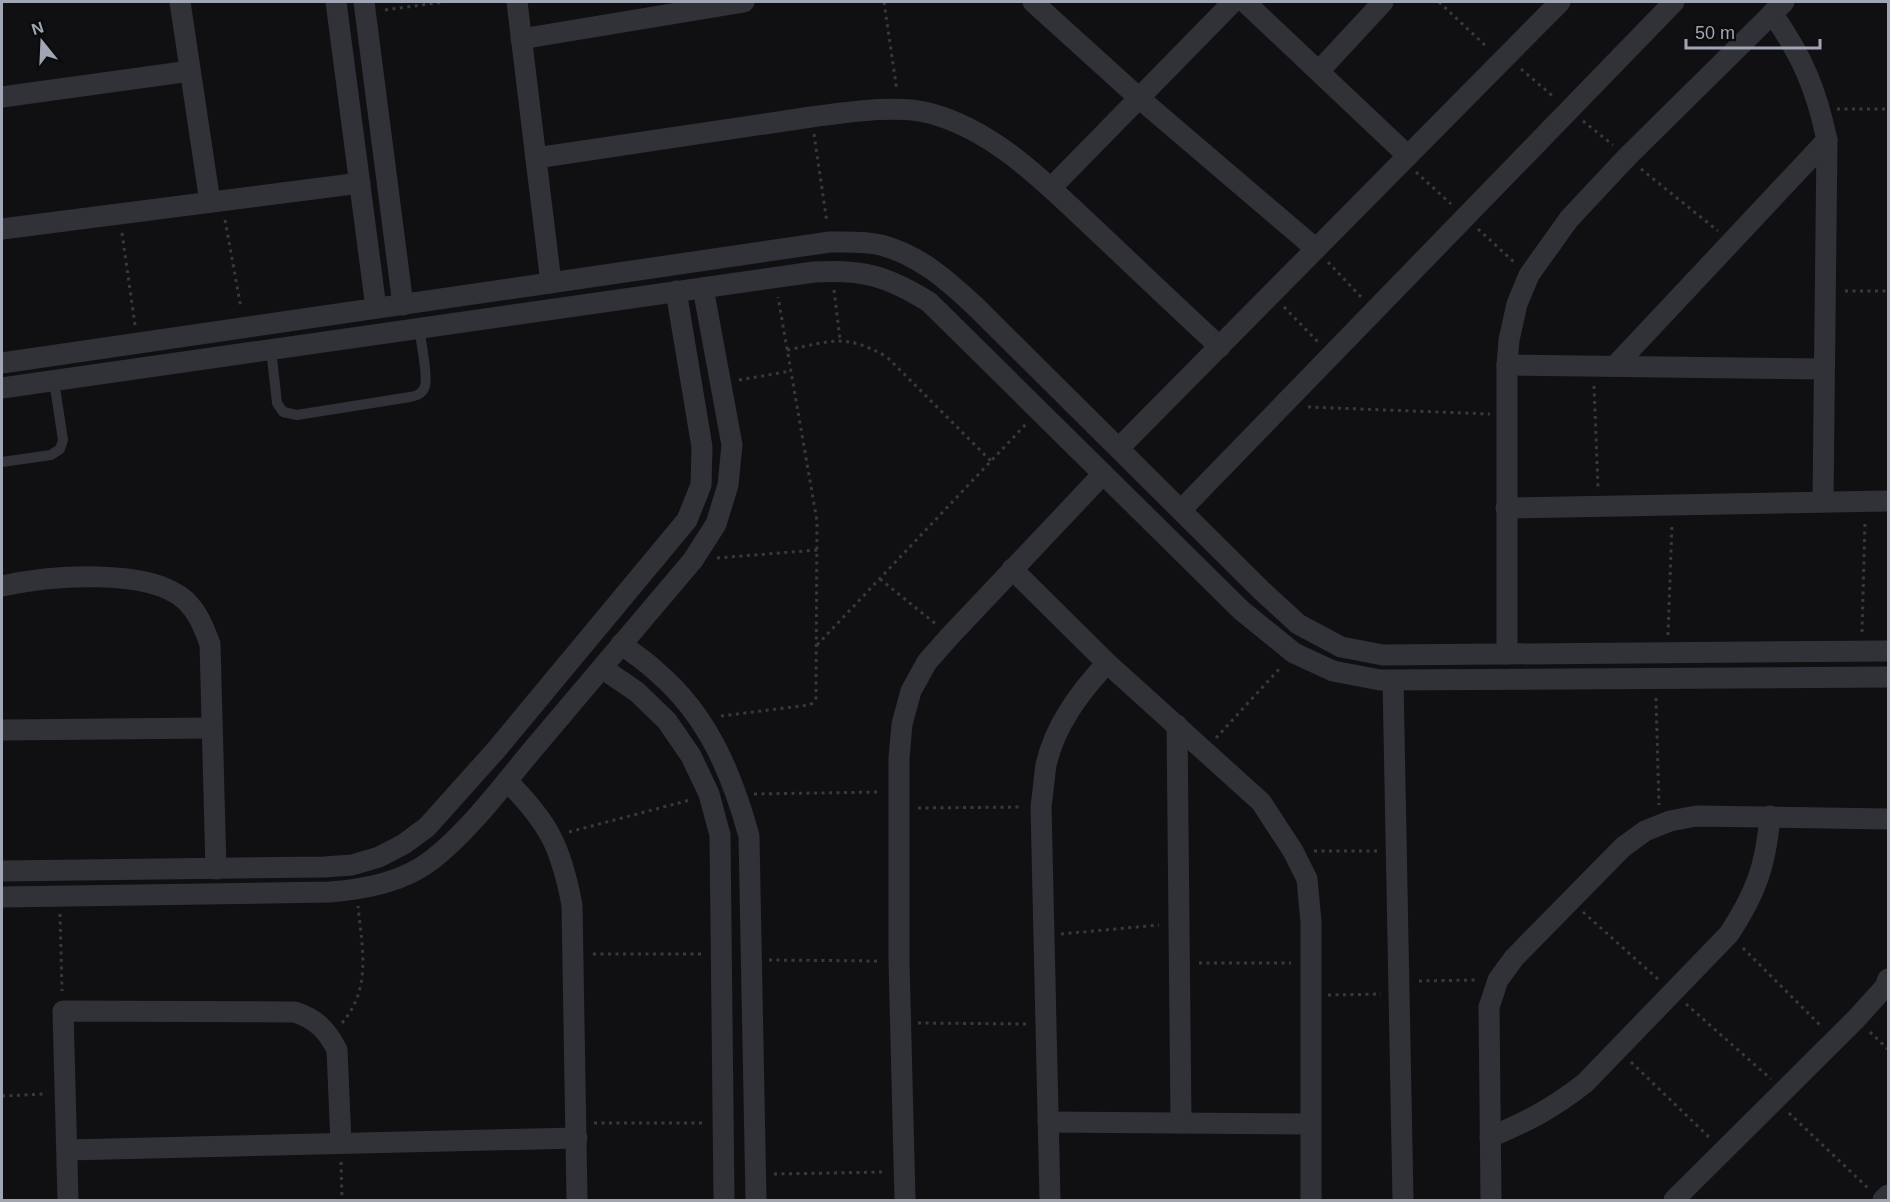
<svg xmlns="http://www.w3.org/2000/svg" width="1890" height="1202" font-family="Arial,sans-serif">
<style>
.lines{fill:none;stroke-linecap:round;stroke-linejoin:round}
.path{stroke:#37393e;stroke-width:3;stroke-dasharray:3 4.5;stroke-linecap:butt}
.lane{stroke:#313237;stroke-width:10}
.street{stroke:#313237;stroke-width:21}
</style>
<rect width="100%" height="100%" fill="#101012"/>
<g class="lines">
<g class="path">
<polyline points="884,2 897,91"/>
<polyline points="1439,2 1488,48"/>
<polyline points="385,10 443,2"/>
<polyline points="1521,69 1555,98"/>
<polyline points="1837,109 1888,109"/>
<polyline points="1583,121 1613,145"/>
<polyline points="814,134 827,223"/>
<polyline points="1641,169 1718,231"/>
<polyline points="1416,172 1451,204"/>
<polyline points="225,220 241,308"/>
<polyline points="1478,229 1515,263"/>
<polyline points="122,233 135,325"/>
<polyline points="1328,262 1362,298"/>
<polyline points="834,290 840,339"/>
<polyline points="1845,291 1888,291"/>
<polyline points="1284,307 1319,343"/>
<path d="M 787,350 C 832,341 845,333 887,357 L 991,461"/>
<polyline points="739,380 791,371"/>
<polyline points="1594,386 1598,487"/>
<polyline points="1308,407 1490,414"/>
<polyline points="717,558 817,550"/>
<polyline points="880,579 937,625"/>
<polyline points="1862,632 1865,521"/>
<polyline points="1668,635 1672,524"/>
<polyline points="817,645 1027,423"/>
<polyline points="1656,698 1659,805"/>
<polyline points="721,716 809,705 813,703 816,698 817,521 778,297"/>
<polyline points="1216,738 1281,667"/>
<polyline points="754,794 880,792"/>
<polyline points="918,808 1022,807"/>
<polyline points="569,832 690,800"/>
<polyline points="1314,851 1377,851"/>
<polyline points="1583,912 1659,980"/>
<polyline points="60,914 62,991"/>
<polyline points="1061,934 1159,925"/>
<polyline points="1743,948 1821,1026"/>
<polyline points="593,954 703,954"/>
<polyline points="769,960 879,961"/>
<polyline points="1199,963 1291,963"/>
<polyline points="1419,981 1478,980"/>
<polyline points="1328,995 1381,994"/>
<polyline points="1686,1004 1771,1079"/>
<path d="M 342,1023 C 372,988 362,948 358,906"/>
<polyline points="918,1023 1029,1024"/>
<polyline points="1870,1032 1888,1049"/>
<polyline points="1631,1062 1711,1139"/>
<polyline points="2,1096 45,1094"/>
<polyline points="1789,1113 1869,1189"/>
<polyline points="594,1123 704,1123"/>
<polyline points="341,1162 342,1200"/>
<polyline points="774,1174 885,1172"/>
</g>
<g class="lane">
<path d="M 271,349 L 277,403 L 283,412 L 297,415 L 410,397 C 417,396 423,393 425,386 C 428,376 421,341 419,328"/>
<polyline points="2,462 51,455 60,449 63,440 54,381"/>
</g>
<g class="street">
<polyline points="180,2 210,202"/>
<polyline points="336,2 376,308"/>
<polyline points="364,2 403,305"/>
<polyline points="517,2 551,283"/>
<polyline points="1033,2 1139,98 1316,249"/>
<polyline points="1245,2 1408,156"/>
<path d="M 1772,13 C 1802,56 1816,88 1827,140 L 1823,502"/>
<polyline points="521,39 744,2"/>
<polyline points="1319,71 1383,2"/>
<polyline points="2,97 190,71"/>
<path d="M 536,158 L 811,117 C 844,113 897,104 929,113 C 998,131 1050,188 1101,235 C 1141,273 1180,310 1220,347"/>
<polyline points="1051,188 1233,2"/>
<polyline points="2,229 360,183"/>
<path d="M 2,363 L 830,242 C 846,242 865,241 881,245 C 919,255 947,280 975,306 L 1261,590 L 1298,624 L 1341,647 L 1383,655 L 1888,651"/>
<polyline points="1507,365 1824,369"/>
<polyline points="1615,366 1827,140"/>
<path d="M 2,388 L 814,272 C 863,269 887,276 929,302 L 1241,610 L 1294,653 L 1333,671 L 1380,680 L 1888,677"/>
<polyline points="1119,448 1560,2"/>
<polyline points="1506,508 1888,501"/>
<polyline points="1181,510 1674,2"/>
<polyline points="1012,569 1107,663 1261,802 1293,851 1307,879 1311,922 1311,1200"/>
<path d="M 2,586 C 48,576 148,567 185,600 C 198,612 204,628 210,644 L 216,869"/>
<path d="M 621,644 C 634,654 647,662 658,673 C 708,716 732,774 749,836 L 756,1200"/>
<polyline points="1507,654 1507,365 1509,340 1517,304 1529,275 1569,219 1627,157 1784,2"/>
<polyline points="602,668 637,692 667,721 691,756 709,794 720,835 724,1200"/>
<polyline points="1393,680 1403,1200"/>
<polyline points="1177,725 1181,1123"/>
<polyline points="2,730 212,728"/>
<path d="M 507,781 C 549,823 561,847 572,905 L 577,1200"/>
<polyline points="2,871 324,867 352,865 379,857 404,844 427,827 496,750 687,520 701,485 702,447 676,291"/>
<path d="M 2,897 L 330,892 C 366,889 404,882 433,859 C 470,830 504,784 534,748 C 587,685 640,622 693,560 L 716,524 L 728,485 L 732,445 L 703,288"/>
<polyline points="1048,1122 1311,1124"/>
<path d="M 1490,1137 C 1527,1122 1553,1108 1585,1083 L 1729,934 C 1756,893 1766,865 1770,816"/>
<polyline points="67,1150 577,1138"/>
<path d="M 68,1200 L 63,1011 L 295,1012 C 316,1019 327,1030 337,1050 L 341,1143"/>
<polyline points="905,1200 899,961 899,758 902,724 911,691 927,662 950,636 1103,474"/>
<path d="M 1050,1200 L 1041,806 C 1043,793 1044,779 1046,765 C 1055,725 1080,692 1107,663"/>
<polyline points="1491,1200 1489,1007 1498,980 1514,958 1623,847 1645,831 1670,821 1696,816 1888,819"/>
<polyline points="1674,1200 1856,1019 1885,987 1888,979"/>
<polyline points="1883,1200 1888,1195"/>
</g>
</g>
<rect width="1890" height="1202" fill="none" stroke="#a0a6b3" stroke-width="6"/>
<g transform="translate(42 42) rotate(342)" stroke="#0b0b0c" stroke-width="4.5" paint-order="stroke">
<path d="M0-4.5L10 22L0 15L-10 22Z" fill="#a0a6b3"/>
<text y="-9" font-size="16" font-weight="bold" text-anchor="middle" fill="#a0a6b3">N</text>
</g>
<path d="M1686 39v9h134v-9" fill="none" stroke="#a0a6b3" stroke-width="3"/>
<text x="1695" y="39" font-size="18" fill="#a0a6b3" stroke="#0b0b0c" stroke-width="4.5" paint-order="stroke">50 m</text>
</svg>
